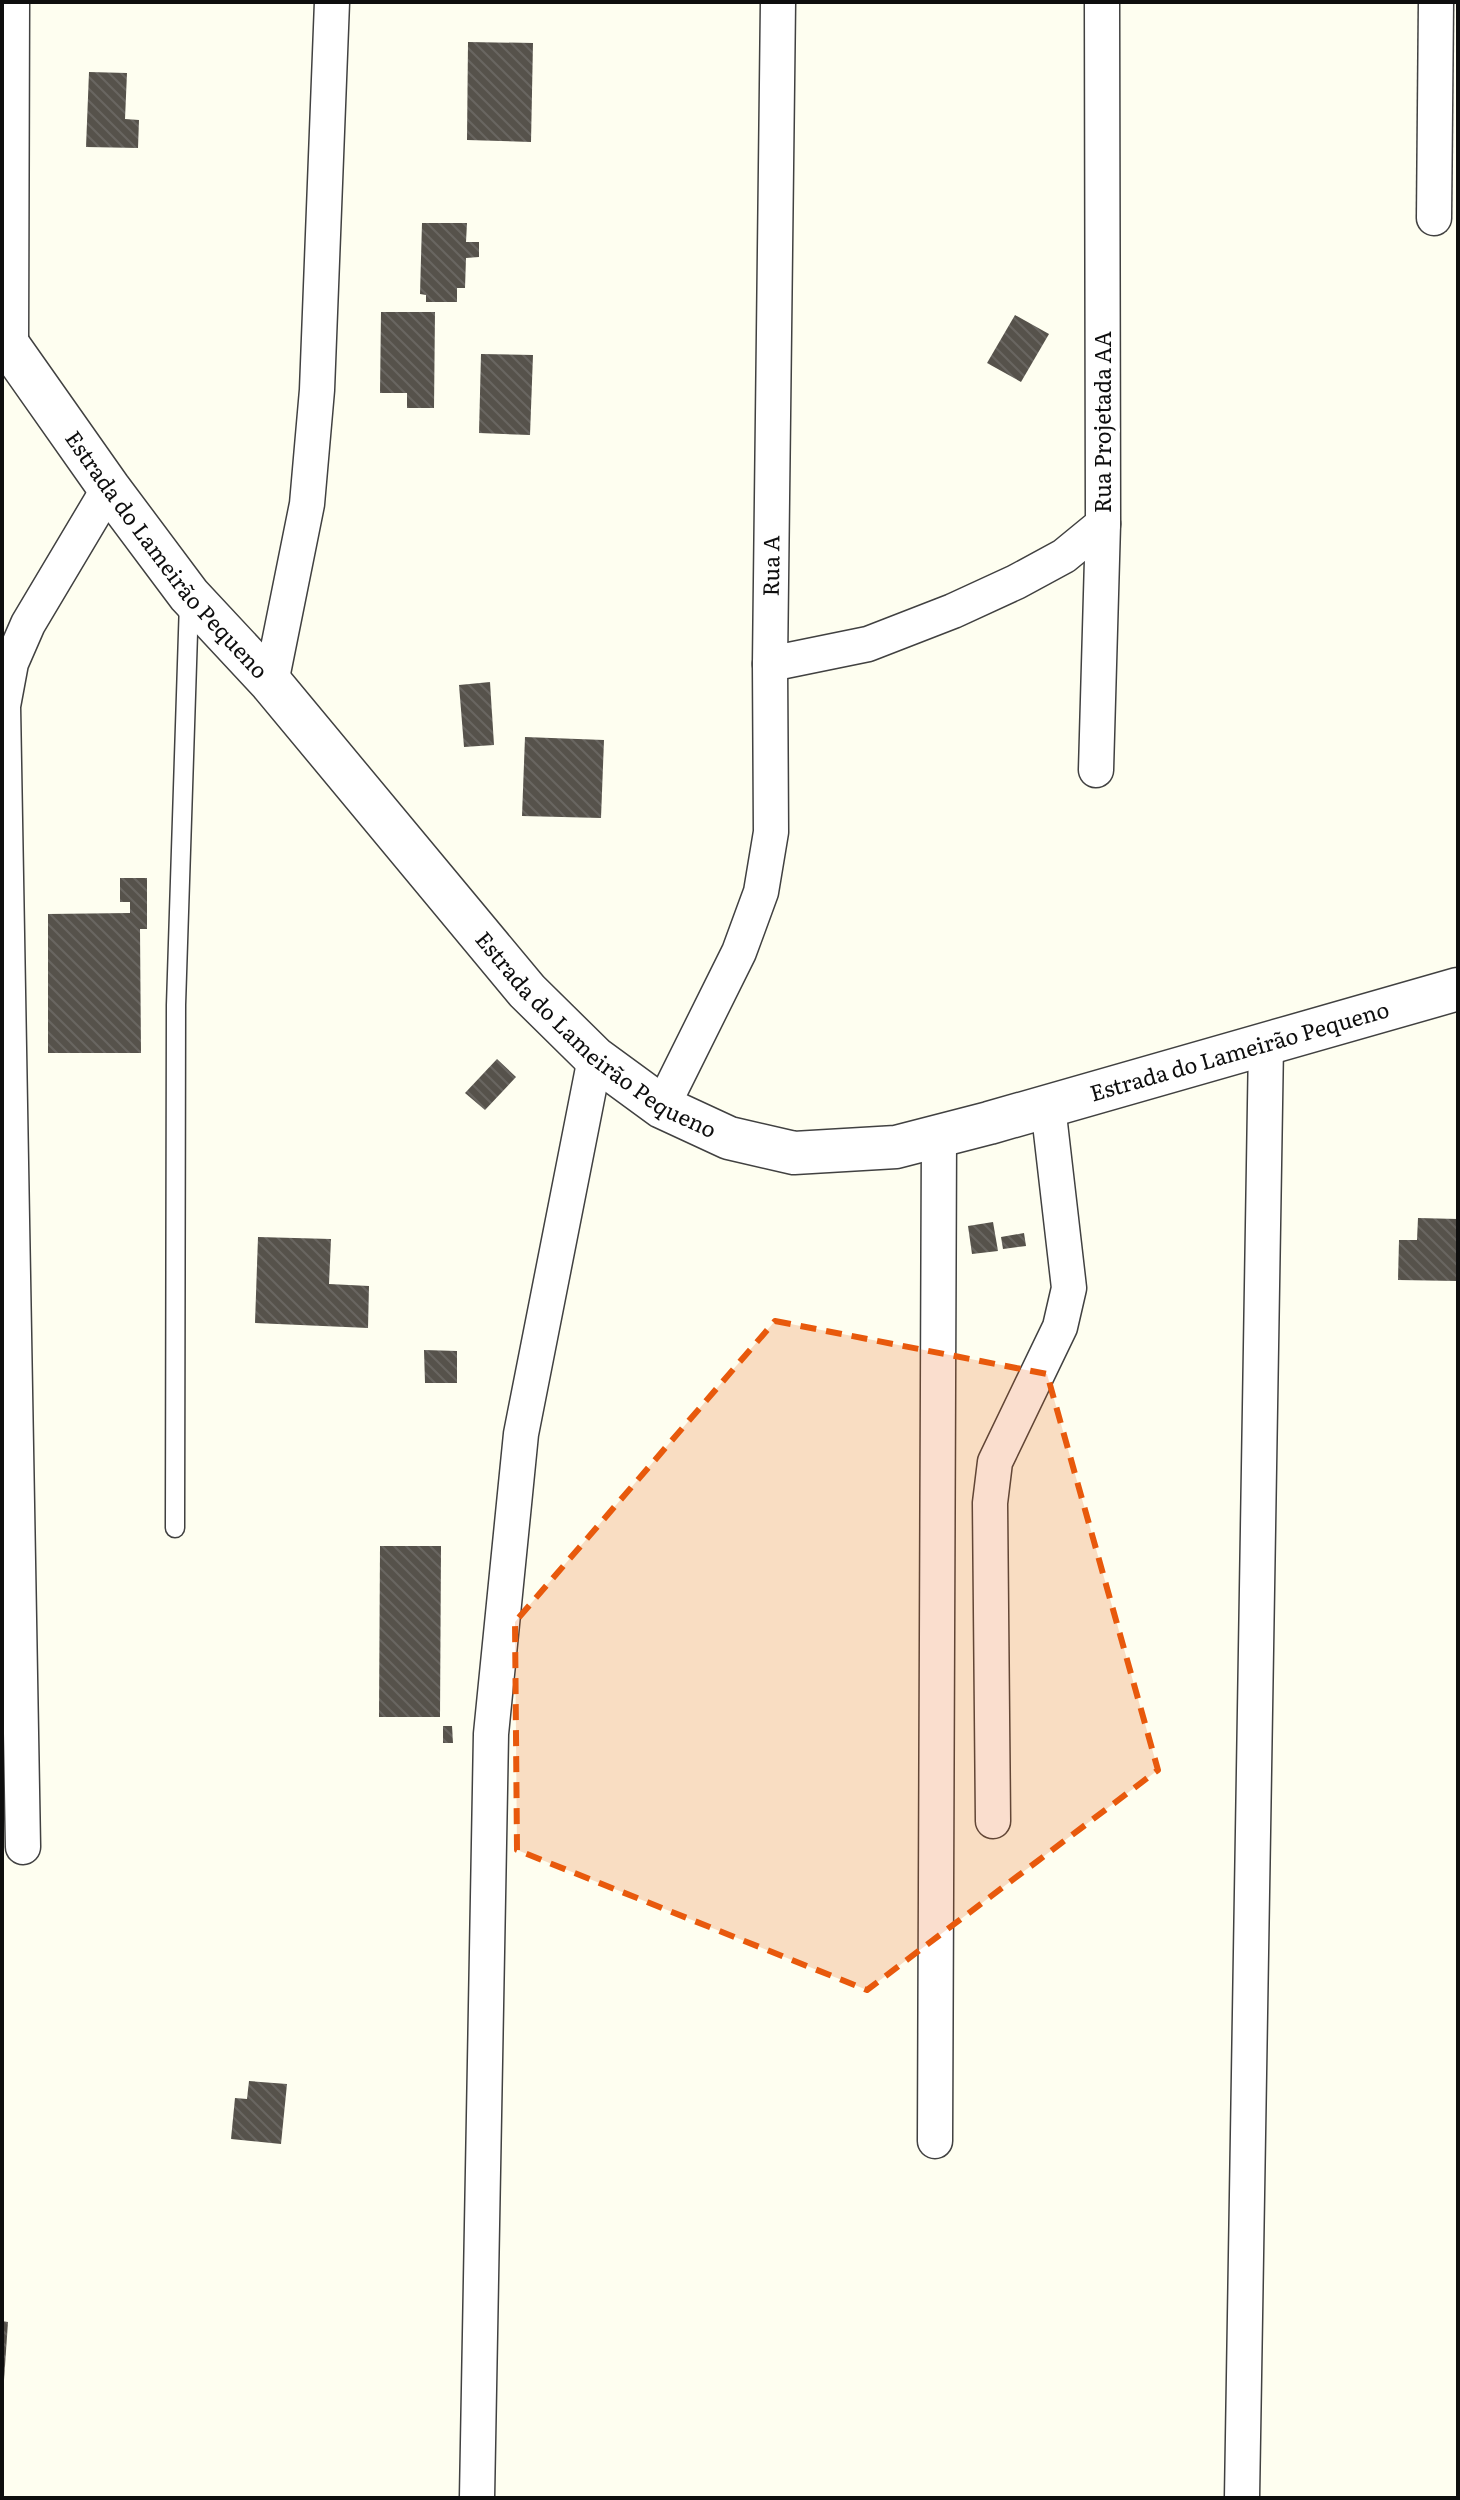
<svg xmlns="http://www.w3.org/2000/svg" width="1460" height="2500" font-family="Literata,serif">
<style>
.building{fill:url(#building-back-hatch)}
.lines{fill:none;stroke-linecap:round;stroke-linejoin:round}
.service-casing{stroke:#414141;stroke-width:21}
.minor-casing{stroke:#414141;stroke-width:37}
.tertiary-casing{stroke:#414141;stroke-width:45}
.service{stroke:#fff;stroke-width:18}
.minor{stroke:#fff;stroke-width:34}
.tertiary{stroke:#fff;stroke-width:42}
.marked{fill:#e8590c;fill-opacity:0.2;stroke:#e8590c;stroke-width:6;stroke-dasharray:16 10;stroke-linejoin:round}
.labels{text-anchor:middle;stroke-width:8;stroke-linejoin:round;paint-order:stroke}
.street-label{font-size:22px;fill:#0e0e0e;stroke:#fff}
</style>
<defs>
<pattern id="building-back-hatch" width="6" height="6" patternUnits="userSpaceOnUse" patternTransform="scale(2)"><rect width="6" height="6" fill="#56524b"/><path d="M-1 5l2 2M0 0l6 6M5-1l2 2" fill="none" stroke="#696661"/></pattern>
</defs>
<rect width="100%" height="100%" fill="#fefef0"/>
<g class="building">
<polygon points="468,42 533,43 531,142 467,140"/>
<polygon points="89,72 127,73 125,119 139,120 138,148 86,147"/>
<polygon points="422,223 467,223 466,242 479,242 479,257 466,258 465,288 457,288 457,302 426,302 426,295 420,294"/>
<polygon points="381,312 435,312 434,408 407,408 407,393 380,393"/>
<polygon points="1015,315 1049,334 1021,382 987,363"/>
<polygon points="481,354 533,355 530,435 479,433"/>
<polygon points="490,682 494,745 464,747 459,685"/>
<polygon points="525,737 604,740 601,818 522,816"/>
<polygon points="120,878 147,878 147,929 140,929 141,1053 48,1053 48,914 130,913 130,902 120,902"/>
<polygon points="497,1059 516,1077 485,1110 465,1093"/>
<polygon points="1418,1218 1458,1219 1458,1281 1398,1280 1399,1240 1417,1240"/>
<polygon points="993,1222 998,1251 972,1254 968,1226"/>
<polygon points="1024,1233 1026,1246 1003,1249 1001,1237"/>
<polygon points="258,1237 331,1239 329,1284 369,1286 368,1328 255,1323"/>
<polygon points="424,1350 457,1351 457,1383 425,1383"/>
<polygon points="380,1546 441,1546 440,1717 379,1717"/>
<polygon points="443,1726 452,1726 453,1743 443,1743"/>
<polygon points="249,2081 287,2084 281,2144 231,2139 235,2098 247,2099"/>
<polygon points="2,2321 8,2322 4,2380 2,2380"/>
</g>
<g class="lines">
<g class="service-casing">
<polyline id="service" points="175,1528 176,1005 189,602"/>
</g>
<g class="minor-casing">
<g id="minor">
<polyline points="1434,218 1436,2"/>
<polyline points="11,348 12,2"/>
<polyline points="770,664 868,644 953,611 1016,582 1064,556 1103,524 1102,2"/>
<polyline points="271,683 307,504 317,390 332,2"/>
<polyline points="1096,770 1103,524"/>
<path id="s1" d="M 662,1107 L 739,952 L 761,892 L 771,832 L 770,664 L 778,2"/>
<polyline points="993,1821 990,1503 995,1462 1060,1327 1069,1288 1048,1106"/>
<polyline points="23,1847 3,706 11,663 28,624 109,488"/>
<polyline points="935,2141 939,1136"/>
<polyline points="477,2498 491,1734 521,1434 595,1058"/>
<polyline points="1242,2498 1266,1044"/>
</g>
</g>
<g class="tertiary-casing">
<g id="tertiary">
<path id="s2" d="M 2,336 L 109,488 L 189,595 L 271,683 L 527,991 L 595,1058 L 662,1107 L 729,1138 L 794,1153 L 896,1147 L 989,1123 L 1458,989"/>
</g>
</g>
<use href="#service" class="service"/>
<use href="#minor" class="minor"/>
<use href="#tertiary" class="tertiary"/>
</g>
<path class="marked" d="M 775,1321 L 1047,1374 L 1158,1770 L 867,1990 L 517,1850 L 515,1622 Z"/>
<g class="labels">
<g class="street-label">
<text transform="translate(1103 422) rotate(-90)" y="8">Rua Projetada AA</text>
<text dy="8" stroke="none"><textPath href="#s2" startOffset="274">Estrada do Lameirão Pequeno</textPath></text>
<text dy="8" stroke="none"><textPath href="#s1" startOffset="564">Rua A</textPath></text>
<text dy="8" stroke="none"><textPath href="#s2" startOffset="922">Estrada do Lameirão Pequeno</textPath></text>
<text dy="8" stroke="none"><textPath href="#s2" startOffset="1618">Estrada do Lameirão Pequeno</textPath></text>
</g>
</g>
<rect width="1460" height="2500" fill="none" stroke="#0e0e0e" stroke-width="8"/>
</svg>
